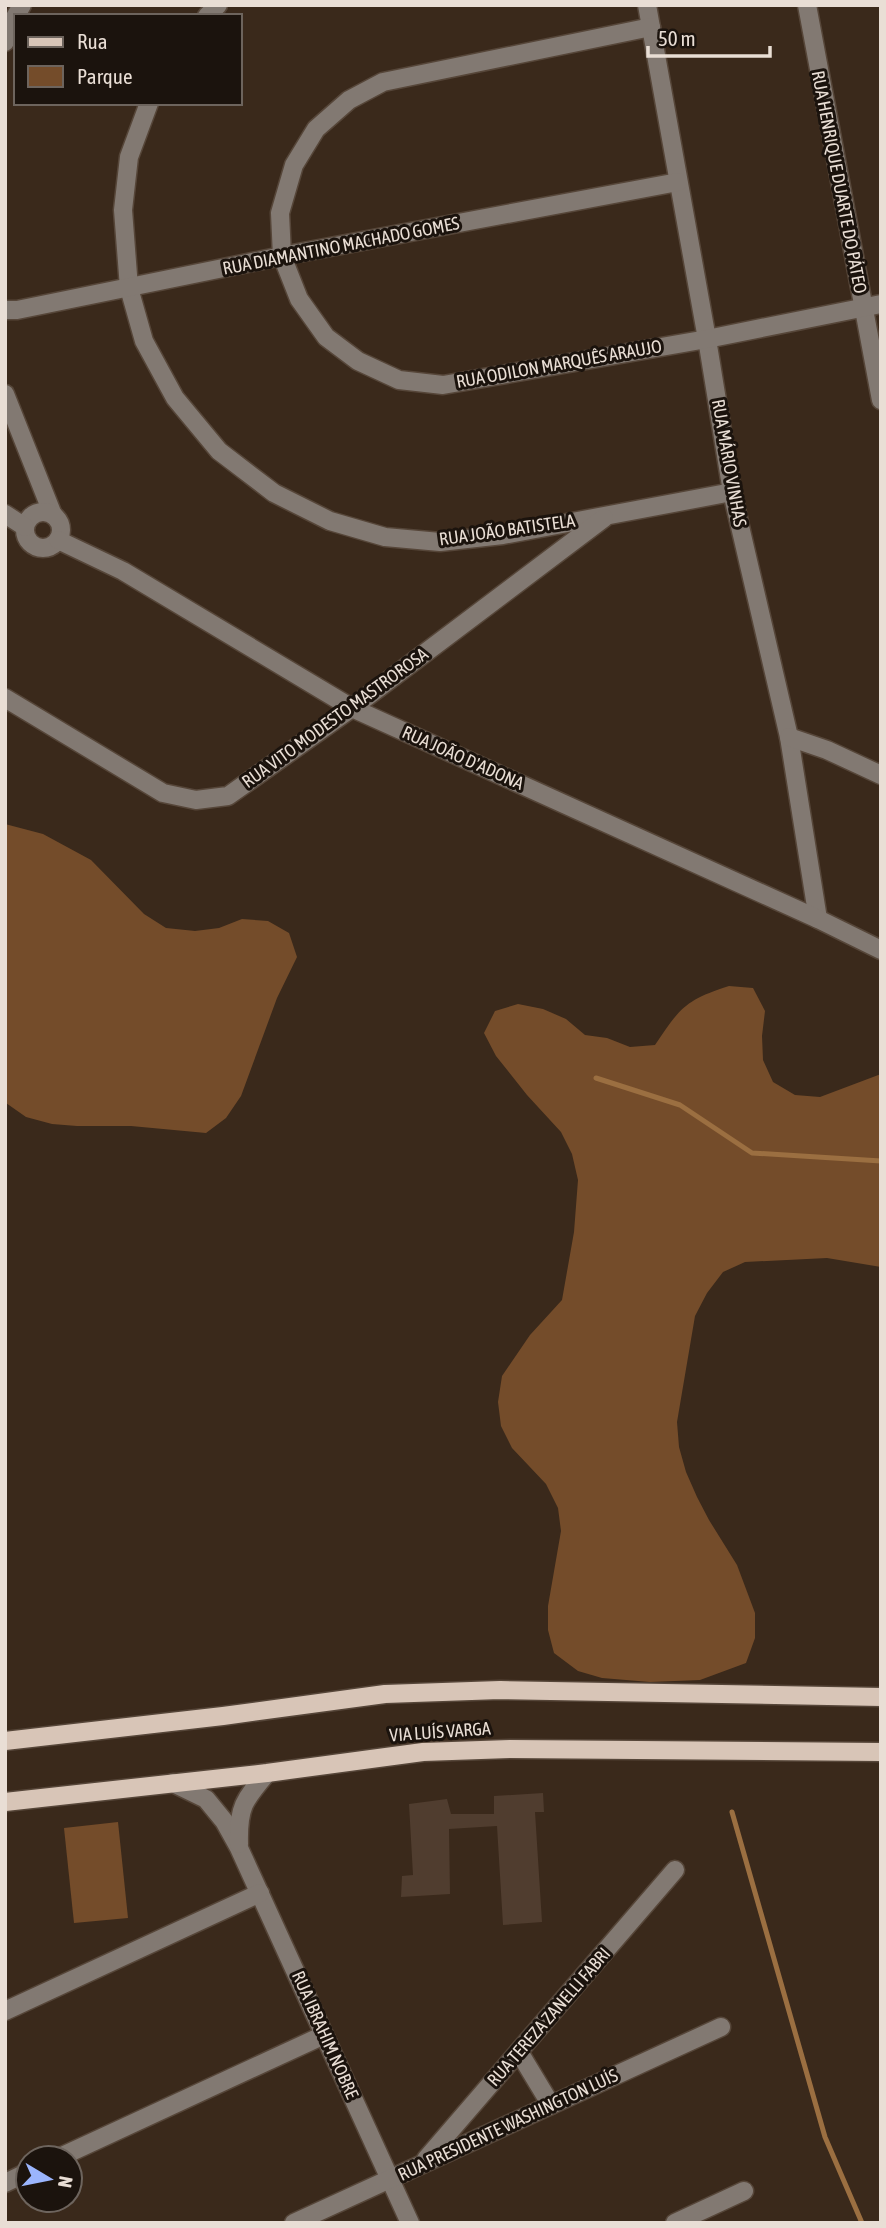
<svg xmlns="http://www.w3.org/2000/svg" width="886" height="2228" font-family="'Asap Condensed',sans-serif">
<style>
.green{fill:#744c2a}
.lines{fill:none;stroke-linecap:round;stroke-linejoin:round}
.stream{stroke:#9b6f41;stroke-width:5}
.building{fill:#503d2f}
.minor-casing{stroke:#564639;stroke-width:21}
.major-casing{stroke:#564639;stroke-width:21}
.minor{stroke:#827972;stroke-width:18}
.major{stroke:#d8c5b7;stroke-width:18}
.labels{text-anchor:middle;stroke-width:6;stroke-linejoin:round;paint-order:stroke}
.street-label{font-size:18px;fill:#e9ded5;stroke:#1b130d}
</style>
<rect width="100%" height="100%" fill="#3a291b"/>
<g class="green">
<polygon points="5,824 43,834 91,860 144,914 166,928 195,931 219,928 242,919 268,921 289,933 297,957 277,998 241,1096 226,1118 206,1133 131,1126 77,1126 52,1124 26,1117 6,1103"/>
<path d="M 729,986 L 753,988 L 765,1011 L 762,1036 L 763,1060 L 773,1082 L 795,1095 L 820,1097 L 881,1074 L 881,1267 L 827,1258 L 745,1262 L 723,1272 L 707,1293 L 695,1316 L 677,1422 L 679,1447 L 686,1472 L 697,1497 L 709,1520 L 737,1565 L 755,1613 L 755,1638 L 746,1663 L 700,1680 L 650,1682 L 602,1678 L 578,1671 L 554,1653 L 548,1630 L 548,1606 L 561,1531 L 558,1508 L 546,1484 L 512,1448 L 501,1426 L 498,1402 L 502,1376 L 530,1335 L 562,1300 L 574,1232 L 578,1180 L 572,1154 L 561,1132 L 527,1095 L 496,1056 L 484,1033 L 495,1011 L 518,1004 L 543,1009 L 566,1019 L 585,1035 L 607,1038 L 630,1047 L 655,1045 C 680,1008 685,1000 729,986 Z"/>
<polygon points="118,1822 128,1918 74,1923 64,1828"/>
</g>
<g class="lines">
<g class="stream">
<polyline points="596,1078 680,1105 752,1153 881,1161"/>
<polyline points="732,1812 825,2137 862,2223"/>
</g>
</g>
<polygon class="building" points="543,1793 544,1812 535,1812 542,1922 503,1925 497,1826 449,1829 450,1894 401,1897 402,1876 413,1875 409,1804 447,1799 451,1814 494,1814 494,1796"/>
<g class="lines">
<g class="minor-casing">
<g id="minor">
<polyline points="647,5 707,339 732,492 789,737 818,919"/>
<polyline points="807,5 881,400"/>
<polyline points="207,16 218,5"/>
<polyline points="651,27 383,82 349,100 316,129 294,165 280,213 282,256 299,299 326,337 358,361 399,380 443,385 707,339 881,304"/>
<polyline points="5,42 14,19 22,5"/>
<polyline points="149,103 129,157 123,210 129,288 144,341 175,398 219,451 274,493 330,521 385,537 440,542 503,535 732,492"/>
<polyline points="5,310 17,310 282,256 678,182"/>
<polyline points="5,394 53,515"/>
<circle cx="43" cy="530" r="18"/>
<polyline points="5,514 25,527"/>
<polyline points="58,540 123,571 352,708 818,919 881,950"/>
<polyline points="5,698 163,793 196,800 228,796 352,708 604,518"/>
<polyline points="789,737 827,750 881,775"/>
<polyline points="173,1783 206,1799 224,1821 239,1848 410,2223"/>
<path d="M 239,1844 C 238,1807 244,1800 267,1773"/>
<polyline points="5,2011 260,1893"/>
<polyline points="519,2052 551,2105"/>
<polyline points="58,2158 324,2035"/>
<polyline points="426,2159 675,1870"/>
<polyline points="5,2183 28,2172"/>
<polyline points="294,2223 721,2027"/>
<polyline points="675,2223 744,2191"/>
</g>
</g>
<g class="major-casing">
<g id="major">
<polyline points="5,1741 223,1716 385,1694 500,1690 881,1697"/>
<polyline points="5,1802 267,1773 423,1752 510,1749 881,1752"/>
</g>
</g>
<use href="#minor" class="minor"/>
<use href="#major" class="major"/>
</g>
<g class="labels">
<g class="street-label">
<text transform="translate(839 182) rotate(79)" y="6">RUA HENRIQUE DUARTE DO PÁTEO</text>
<text transform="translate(341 246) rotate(-11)" y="6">RUA DIAMANTINO MACHADO GOMES</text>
<text transform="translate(559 364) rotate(-10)" y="6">RUA ODILON MARQUÊS ARAUJO</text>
<text transform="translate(729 463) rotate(80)" y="6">RUA MÁRIO VINHAS</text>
<text transform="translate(507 530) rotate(-8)" y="6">RUA JOÃO BATISTELA</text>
<text transform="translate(335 718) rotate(-36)" y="6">RUA VITO MODESTO MASTROROSA</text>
<text transform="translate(463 758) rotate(24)" y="6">RUA JOÃO D'ADONA</text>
<text transform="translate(440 1732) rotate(-4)" y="6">VIA LUÍS VARGA</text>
<text transform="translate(549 2017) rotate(-49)" y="6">RUA TEREZA ZANELLI FABRI</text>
<text transform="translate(325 2035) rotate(66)" y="6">RUA IBRAHIM NOBRE</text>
<text transform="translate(508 2125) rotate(-25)" y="6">RUA PRESIDENTE WASHINGTON LUÍS</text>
</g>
</g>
<rect width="886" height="2228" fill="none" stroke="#e9ded5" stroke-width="14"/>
<rect x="14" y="14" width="228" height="91" fill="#1b130d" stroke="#6d645d" stroke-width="2"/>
<rect x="28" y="37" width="35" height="10" fill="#d8c5b7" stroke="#6d645d" stroke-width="2"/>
<text x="77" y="49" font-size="21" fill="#e9ded5">Rua</text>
<rect x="28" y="66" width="35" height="21" fill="#744c2a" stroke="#6d645d" stroke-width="2"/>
<text x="77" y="84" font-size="21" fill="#e9ded5">Parque</text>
<g transform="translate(49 2179) rotate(100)"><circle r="33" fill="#1b130d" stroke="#6d645d" stroke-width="2"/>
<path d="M0-5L12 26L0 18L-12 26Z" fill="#9bb5fd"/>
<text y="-10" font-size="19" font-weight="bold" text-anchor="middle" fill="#e9ded5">N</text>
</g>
<path d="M648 46v10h122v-10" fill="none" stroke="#e9ded5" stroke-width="3.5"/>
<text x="658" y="46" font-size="21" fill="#e9ded5" stroke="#1b130d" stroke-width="5" paint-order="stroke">50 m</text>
</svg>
